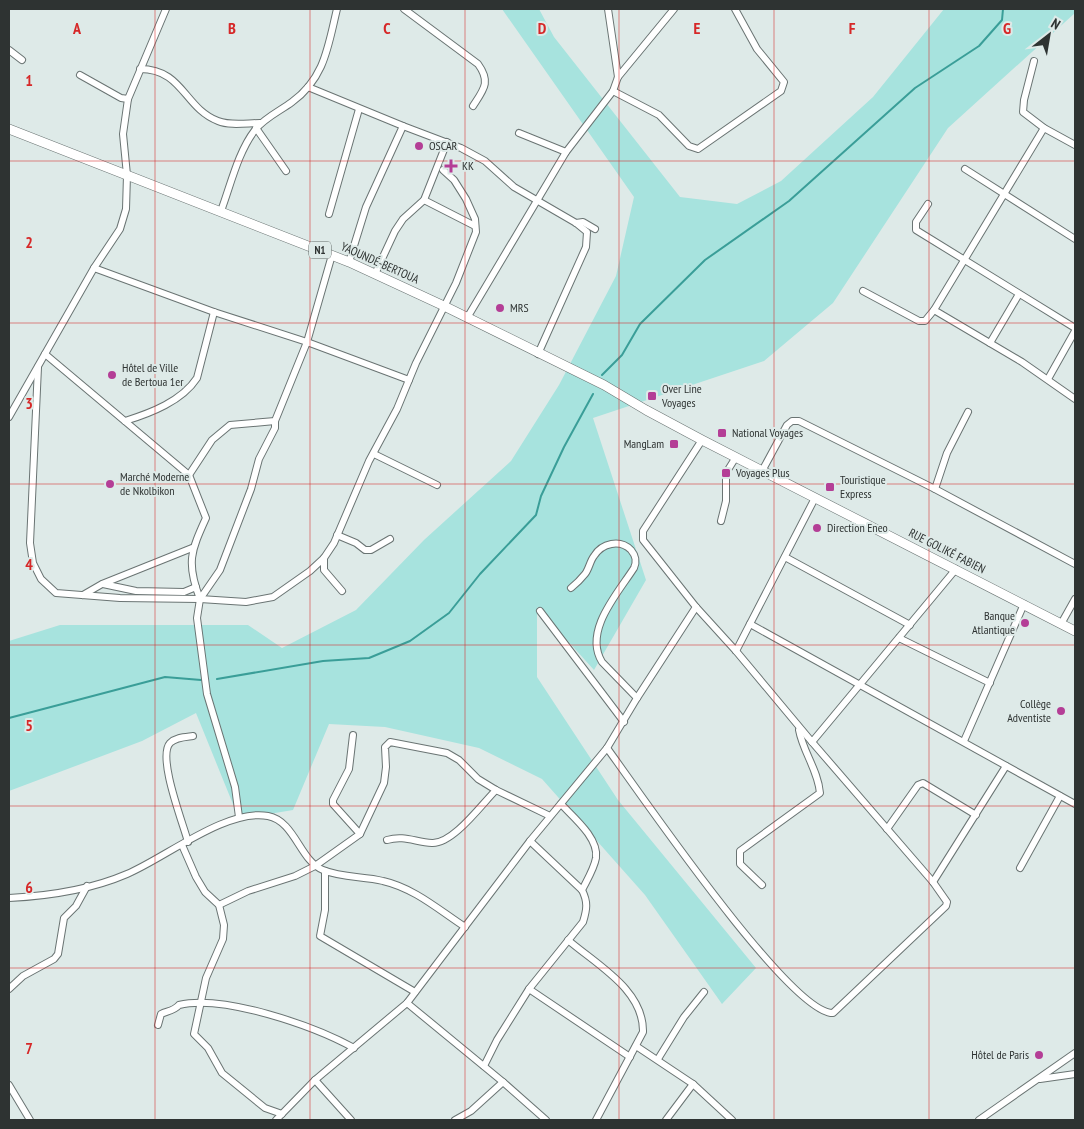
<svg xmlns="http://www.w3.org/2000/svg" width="1084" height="1129" font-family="'PT Sans Narrow',sans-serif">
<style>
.green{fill:#a7e3de}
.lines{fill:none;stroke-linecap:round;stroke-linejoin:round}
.stream{stroke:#3a9e98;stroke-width:2}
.minor-casing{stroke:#6a7473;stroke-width:8}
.highway-casing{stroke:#6a7473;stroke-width:10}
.minor{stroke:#fff;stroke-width:6}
.highway{stroke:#fff;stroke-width:9}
.grid{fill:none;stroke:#d62828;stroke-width:1;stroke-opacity:0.55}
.poi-dot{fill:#b43e96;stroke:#deeae8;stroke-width:2}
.labels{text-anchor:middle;stroke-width:4;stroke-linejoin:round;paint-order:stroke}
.shield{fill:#deeae8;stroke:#636a69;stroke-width:1}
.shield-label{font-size:11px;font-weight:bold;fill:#2e3332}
.poi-label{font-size:12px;fill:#2e3332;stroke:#deeae8;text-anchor:start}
.street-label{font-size:12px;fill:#2e3332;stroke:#deeae8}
.grid-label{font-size:16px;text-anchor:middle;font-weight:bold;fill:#d62828;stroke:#deeae8;stroke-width:4;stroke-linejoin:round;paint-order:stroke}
</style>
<rect width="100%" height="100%" fill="#deeae8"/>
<polygon class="green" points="502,9 539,9 554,37 680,197 737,204 781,181 873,97 944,9 1075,9 1075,13 948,128 833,303 764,361 593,418 646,580 594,670 537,607 537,677 618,800 756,968 722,1004 645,895 542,779 479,748 385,727 329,724 293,810 239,819 196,713 142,741 9,791 9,641 60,625 248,625 282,648 356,610 424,540 511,461 559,385 616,276 634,197"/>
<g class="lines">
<g class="stream">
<polyline points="602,375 622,355 640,324 705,260 789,201 915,88 979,46 1002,20 1003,9"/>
<polyline points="217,679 323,661 369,658 410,641 449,613 480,574 536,515 541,496 564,447 593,394"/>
<polyline points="9,718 165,677 201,680"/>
</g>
<g class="minor-casing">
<g id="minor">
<path d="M 404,9 L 478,64 C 491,82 484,89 473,106"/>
<polyline points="9,50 22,60"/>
<polyline points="1034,61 1024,100 1023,112 1044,128 1075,145"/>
<path d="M 140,69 C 183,69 184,108 218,121 C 230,126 247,123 260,123"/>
<polyline points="80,75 121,98 128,99"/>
<polyline points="618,77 674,9"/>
<polyline points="308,87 403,126 366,207 349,262"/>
<polyline points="613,91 659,115 689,146 698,149 781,91 784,82 757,49 735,9"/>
<polyline points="403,126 461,148 485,161 514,187 576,223 587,232 586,247 538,354"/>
<polyline points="256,128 286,171"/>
<polyline points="1044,128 934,310 1022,362 1075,399"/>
<polyline points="519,133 566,152"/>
<polyline points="965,169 1075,239"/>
<polyline points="424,200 475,226"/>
<polyline points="928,204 916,222 916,230 1075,328"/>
<path d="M 221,211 C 231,184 238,152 255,130 C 264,118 280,111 292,102 C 325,78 328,46 337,9"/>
<polyline points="329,214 359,109"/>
<polyline points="576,223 583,222 595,229"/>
<polyline points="94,268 214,312 307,342 409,380"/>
<polyline points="375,274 395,231 403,219 424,200 447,142"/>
<polyline points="863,291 919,321 925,321 934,310"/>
<polyline points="467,318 566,152 613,91 618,77 608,9"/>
<polyline points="990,343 1019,294"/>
<path d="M 45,354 L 189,475 L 206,518 C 191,551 186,563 200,599"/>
<polyline points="38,367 30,543 33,563 41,579 56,593 120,598 200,599 246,602 273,597 310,571 324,558 334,543 369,461 397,409 416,363 456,283 476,232 475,219 466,199 454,180 443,170"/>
<polyline points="1048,379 1075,331"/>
<polyline points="9,417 94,268 120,229 126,209 127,175 123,134 128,99 166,9"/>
<path d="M 125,421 C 151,413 182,401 197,378 L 214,312"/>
<polyline points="702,440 643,531 643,540 696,607 736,651 812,742 956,569"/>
<polyline points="374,454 437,485"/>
<polyline points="762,471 787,425 792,421 799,421 935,489 1075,564"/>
<polyline points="189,475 212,440 230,425 275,421 307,342 332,255"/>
<polyline points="935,489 947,453 968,412"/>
<polyline points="721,521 726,501 726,473 736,457"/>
<polyline points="337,535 356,543 365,550 371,550 390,539"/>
<polyline points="785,557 910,625"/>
<polyline points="324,558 324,570 342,591"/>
<polyline points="103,584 136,591 184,592 196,587"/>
<path d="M 571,588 C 576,584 581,579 585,574 C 589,569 590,561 594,556 C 602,543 620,539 631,550 C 636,556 637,561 634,568 C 618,593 583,631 602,662 L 637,698"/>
<polyline points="83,595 102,584 192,548"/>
<polyline points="540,611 624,722"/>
<polyline points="750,624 1075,804"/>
<polyline points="1061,624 1075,599"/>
<polyline points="899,638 990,683"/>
<polyline points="736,651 815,498"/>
<polyline points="353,735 349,769 333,800 333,804 360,834"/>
<polyline points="964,741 1024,604"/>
<path d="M 607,748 C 638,790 790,1014 833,1013 L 946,906 L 947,902 L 933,882 L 812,742"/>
<path d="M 561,804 C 573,817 599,838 596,858 C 594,869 587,880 582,890"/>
<polyline points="239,817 235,787 207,694 197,618 200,599 220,570 251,489 259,459 275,428 275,421"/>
<polyline points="887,829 918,785 923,783 976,815"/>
<path d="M 387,840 C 404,835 415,842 432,843 C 453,844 481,805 496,790"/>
<path d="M 188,842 C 183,823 157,757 170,743 C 176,737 185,737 193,736"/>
<polyline points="182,845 196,877 205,892 219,905 224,925 223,939 206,978 194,1034 208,1048 222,1073 265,1108 282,1114"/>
<polyline points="1020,868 1060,796"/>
<polyline points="325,871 325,910 320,936 415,992"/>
<polyline points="933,882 1006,766"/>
<path d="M 762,885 L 740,864 L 740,851 L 820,793 C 818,770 803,752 799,730"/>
<path d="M 9,898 C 48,896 90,890 127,874 C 165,858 227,808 268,816 C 295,821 300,861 323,870 C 342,878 364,876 383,881 C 414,888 439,910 465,927"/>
<polyline points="219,905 248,891 295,876 315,866 360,834 384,783 386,767 385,747 390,742 447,753 459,760 478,779 496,790 550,816"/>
<path d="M 568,940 C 597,965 644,990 643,1032 L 596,1120"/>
<polyline points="9,989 23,976 54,959 58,954 64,918 76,906 87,886"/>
<polyline points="529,989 630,1057"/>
<polyline points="407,1003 503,1082 546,1120"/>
<path d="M 158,1025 L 161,1014 C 167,1011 174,1011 179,1005 C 223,994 314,1026 354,1048"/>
<polyline points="636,1046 693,1084 732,1120"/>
<polyline points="658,1059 684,1017 704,992"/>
<path d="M 484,1066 L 497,1040 L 529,989 L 583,922 C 587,909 588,902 582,890 L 530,841"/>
<polyline points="1040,1079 1075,1074"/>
<polyline points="315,1080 351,1120"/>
<polyline points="9,1085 30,1120"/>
<polyline points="276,1120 315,1080 407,1003 530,841 607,748 637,698 696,607"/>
<polyline points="455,1120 471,1111 503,1082"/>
<polyline points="666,1120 693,1084"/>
<polyline points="979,1120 1075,1053"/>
</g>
</g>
<g class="highway-casing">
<polyline id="highway" points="9,129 349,262 444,306 604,385 646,410 702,440 1075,631"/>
</g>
<use href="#minor" class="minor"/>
<use href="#highway" class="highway"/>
</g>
<path class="grid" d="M 155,9 L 155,1120M 310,9 L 310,1120M 465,9 L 465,1120M 619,9 L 619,1120M 774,9 L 774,1120M 929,9 L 929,1120M 9,161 L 1075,161M 9,323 L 1075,323M 9,484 L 1075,484M 9,645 L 1075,645M 9,806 L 1075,806M 9,968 L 1075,968"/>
<g class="poi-dot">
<circle cx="419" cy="146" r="5"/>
<path d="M448.5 158.5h5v5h5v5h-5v5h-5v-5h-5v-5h5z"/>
<circle cx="500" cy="308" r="5"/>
<circle cx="112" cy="375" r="5"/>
<rect x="647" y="391" width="10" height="10" rx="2.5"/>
<rect x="717" y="428" width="10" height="10" rx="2.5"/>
<rect x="669" y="439" width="10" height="10" rx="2.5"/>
<rect x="721" y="468" width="10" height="10" rx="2.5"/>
<circle cx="110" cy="484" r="5"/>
<rect x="825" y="482" width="10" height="10" rx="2.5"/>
<circle cx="817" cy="528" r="5"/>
<circle cx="1025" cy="623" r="5"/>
<circle cx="1061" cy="711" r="5"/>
<circle cx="1039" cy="1055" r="5"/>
</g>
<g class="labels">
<rect class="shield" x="309" y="241.5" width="22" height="17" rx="4"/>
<g class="shield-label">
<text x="320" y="254">N1</text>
</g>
<g class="poi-label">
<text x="429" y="150">OSCAR</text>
<text x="462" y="170">KK</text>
<text x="510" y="312">MRS</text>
<text x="122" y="372">Hôtel de Ville<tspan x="122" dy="14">de Bertoua 1er</tspan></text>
<text x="662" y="393">Over Line<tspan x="662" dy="14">Voyages</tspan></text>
<text x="732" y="437">National Voyages</text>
<text x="664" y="448" text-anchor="end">MangLam</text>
<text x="736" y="477">Voyages Plus</text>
<text x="120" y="481">Marché Moderne<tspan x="120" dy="14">de Nkolbikon</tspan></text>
<text x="840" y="484">Touristique<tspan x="840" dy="14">Express</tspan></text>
<text x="827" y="532">Direction Eneo</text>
<text x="1015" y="620" text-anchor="end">Banque<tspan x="1015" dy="14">Atlantique</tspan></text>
<text x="1051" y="708" text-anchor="end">Collège<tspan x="1051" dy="14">Adventiste</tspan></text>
<text x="1029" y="1059" text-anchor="end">Hôtel de Paris</text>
</g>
<g class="street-label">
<text transform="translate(380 263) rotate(24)" y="4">YAOUNDÉ-BERTOUA</text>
<text transform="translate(947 551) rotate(27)" y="4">RUE GOLIKÉ FABIEN</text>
</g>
</g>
<g class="grid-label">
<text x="77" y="34">A</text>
<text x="232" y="34">B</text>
<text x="387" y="34">C</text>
<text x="542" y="34">D</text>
<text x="697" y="34">E</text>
<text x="852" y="34">F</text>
<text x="1007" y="34">G</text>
<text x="29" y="86">1</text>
<text x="29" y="248">2</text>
<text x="29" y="409">3</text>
<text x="29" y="570">4</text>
<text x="29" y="731">5</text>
<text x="29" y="893">6</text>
<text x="29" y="1054">7</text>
</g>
<rect width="1084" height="1129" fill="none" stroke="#2e3332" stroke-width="20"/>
<g transform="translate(1049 35) rotate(31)" stroke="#deeae8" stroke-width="4" paint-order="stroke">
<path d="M0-4L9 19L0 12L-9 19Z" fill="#2e3332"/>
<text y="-8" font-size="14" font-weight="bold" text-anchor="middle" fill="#2e3332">N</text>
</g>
</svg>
